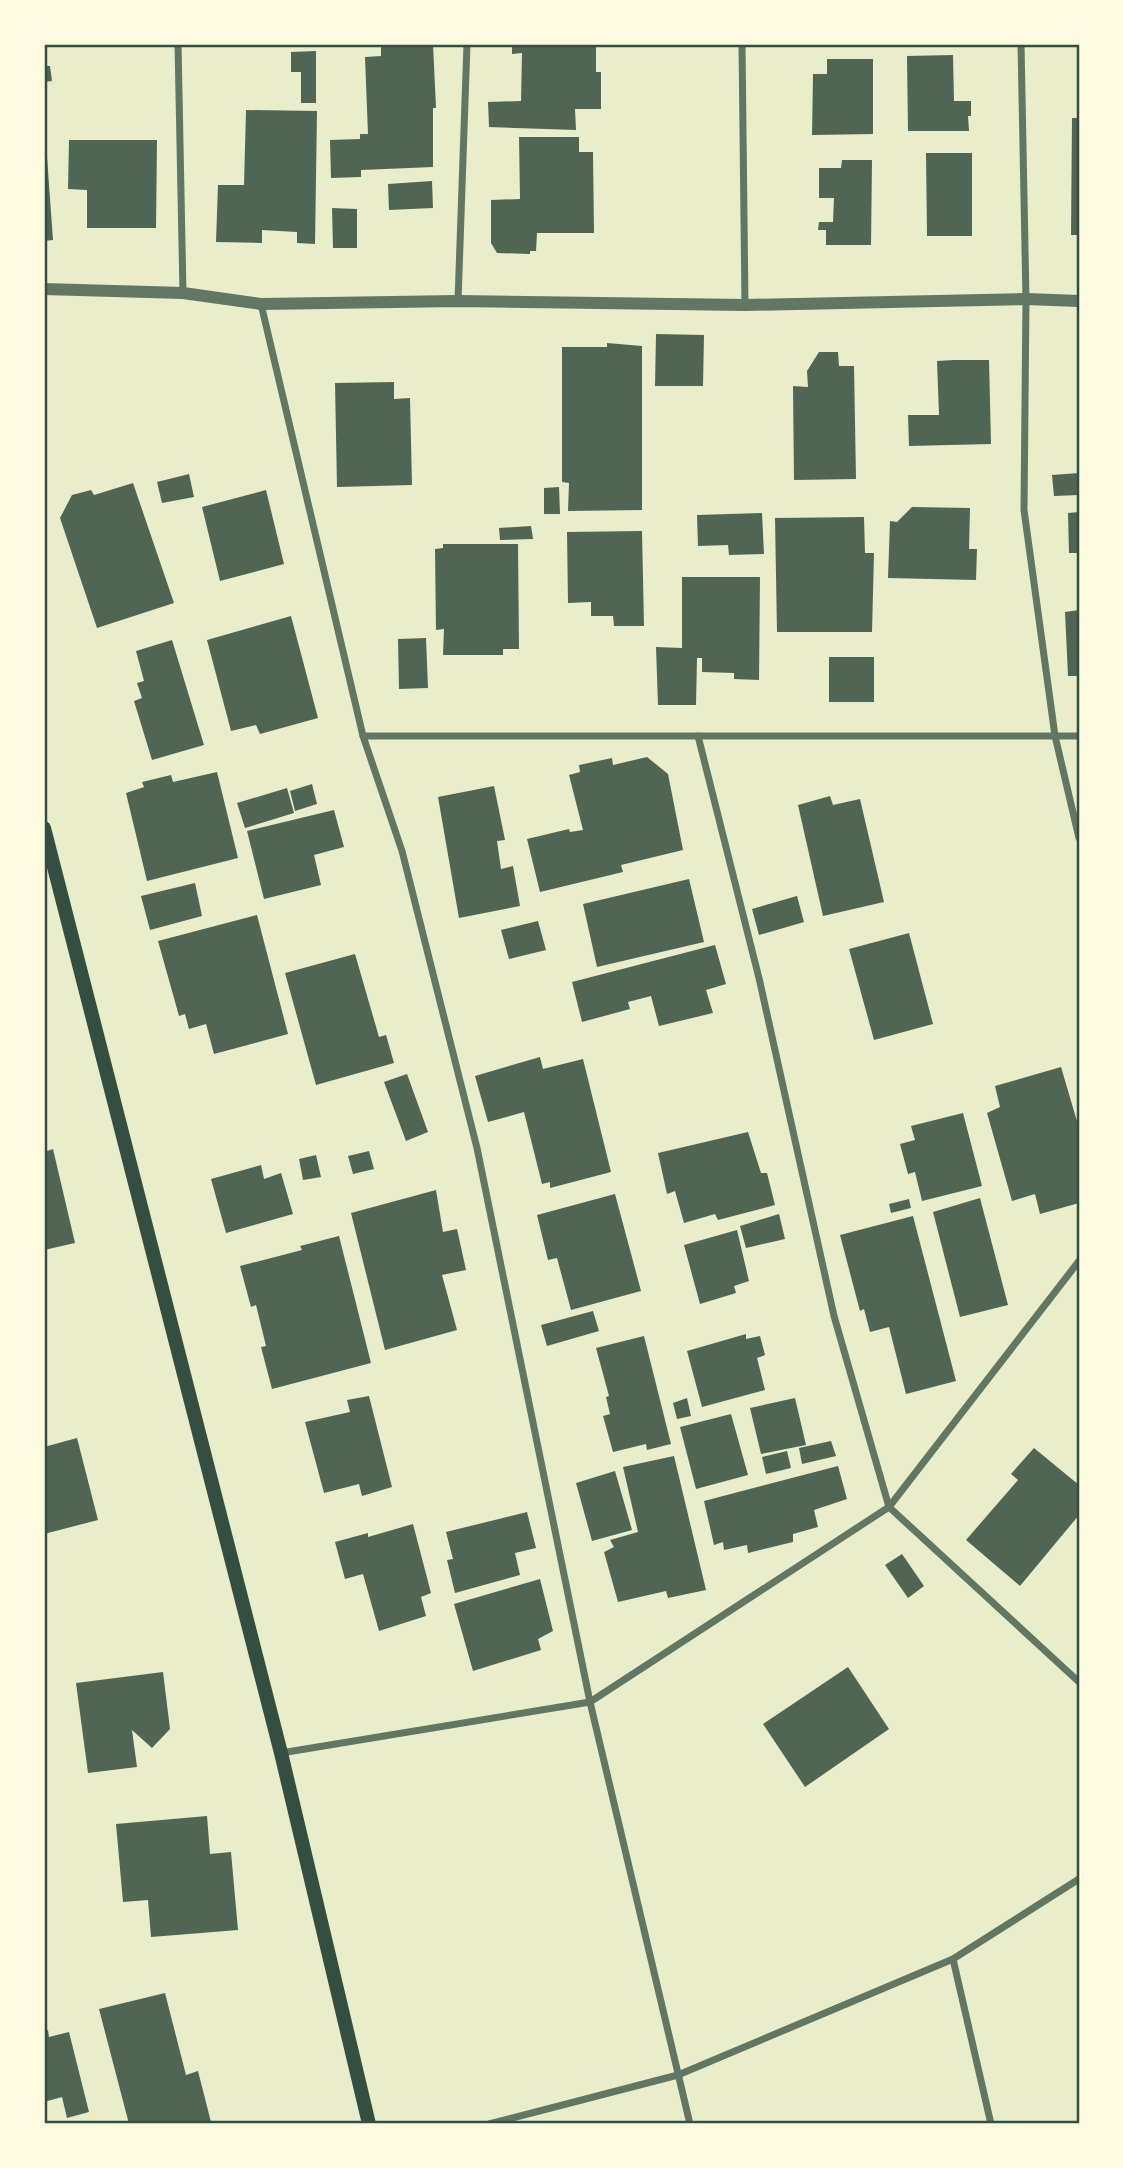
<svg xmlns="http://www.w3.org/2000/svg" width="1123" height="2168" font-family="'Exo 2',sans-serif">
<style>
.building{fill:#4f6655}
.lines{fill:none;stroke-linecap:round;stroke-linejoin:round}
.minor{stroke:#617663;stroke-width:7}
.tertiary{stroke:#617663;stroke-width:12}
.secondary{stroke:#344e41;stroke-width:14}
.neatline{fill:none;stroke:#344e41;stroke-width:2.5}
</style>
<rect width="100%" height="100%" fill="#e9edc9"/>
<g class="building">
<polygon points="381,44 433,44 436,108 433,108 433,167 361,170 361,177 331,178 330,140 360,139 360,134 368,134 365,57 381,56"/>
<polygon points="512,44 596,44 596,72 601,72 601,109 575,109 576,130 489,127 488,102 521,101 522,53 512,54"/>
<polygon points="316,51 316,103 301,103 301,72 291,72 291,52"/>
<polygon points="953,55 954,101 971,101 971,116 968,116 969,131 908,131 907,56"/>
<polygon points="827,59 873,59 873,134 812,135 813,74 827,74"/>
<polygon points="44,66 50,66 52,81 44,82"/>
<polygon points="246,110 317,111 315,244 297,243 297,232 262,230 262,243 216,242 218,185 244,185"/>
<polygon points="1072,118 1079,118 1079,235 1071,235"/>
<polygon points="519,137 579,137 579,152 593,152 594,233 537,233 536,251 530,251 530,254 497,253 491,243 491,200 520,199"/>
<polygon points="69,140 157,140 156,228 87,228 87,190 68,189"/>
<polygon points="44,143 46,143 53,240 44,241"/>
<polygon points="926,153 972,153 972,236 927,236"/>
<polygon points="842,160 872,160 871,245 826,245 826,230 818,230 819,222 833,222 834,198 819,198 819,168 841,168"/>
<polygon points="432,181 433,208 389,210 388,184"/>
<polygon points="332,208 357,209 357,248 333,248"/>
<polygon points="656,334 704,335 703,386 655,386"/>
<polygon points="607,343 642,346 642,510 568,511 569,483 562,482 562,347 607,347"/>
<polygon points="819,352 838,352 839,366 854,366 856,479 794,480 793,386 808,387 807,371"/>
<polygon points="954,360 989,360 991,444 909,446 908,415 939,415 937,361"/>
<polygon points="394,382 394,399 410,398 412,485 337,487 335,383"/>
<polygon points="1079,473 1079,495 1054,496 1052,475"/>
<polygon points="189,474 194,497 162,503 157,482"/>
<polygon points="133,483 174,603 97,628 60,518 72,495 91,490 94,495"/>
<polygon points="559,487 560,514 544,514 544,488"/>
<polygon points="266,490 284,564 220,581 202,507"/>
<polygon points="912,507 970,508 969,549 977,549 976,580 888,578 890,521 897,522"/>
<polygon points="1079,512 1079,553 1069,553 1068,513"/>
<polygon points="762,513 764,554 729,555 728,545 698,546 697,515"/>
<polygon points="864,517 865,553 874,553 872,632 777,632 775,518"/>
<polygon points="531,526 533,539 500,540 499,528"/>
<polygon points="642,531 644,626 614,626 613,616 591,616 591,602 568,603 567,532"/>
<polygon points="443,544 518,544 519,649 503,649 503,655 443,655 444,629 436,630 435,549 443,548"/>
<polygon points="682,577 760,577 759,680 734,679 734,673 702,672 702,658 697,658 696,705 658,705 656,647 682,648"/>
<polygon points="1079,610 1079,676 1068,676 1065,612"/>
<polygon points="291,616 318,718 260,734 256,725 231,731 207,640"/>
<polygon points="426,638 428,688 399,689 398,639"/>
<polygon points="172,640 204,745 152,760 134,701 142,698 137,683 144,681 136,651"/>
<rect x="829" y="657" width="45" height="45"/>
<polygon points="647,757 668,774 683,850 621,865 623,872 540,892 527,839 569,829 570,832 583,830 569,775 580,772 579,765 612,758 613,765"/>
<polygon points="217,772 238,858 147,881 126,793 144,787 142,782 171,775 173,782"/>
<polygon points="312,784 317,804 295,811 290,791"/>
<polygon points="494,786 505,840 497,841 501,869 513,866 520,906 459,918 438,797"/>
<polygon points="287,788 294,813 245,828 237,803"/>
<polygon points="830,796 833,805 860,799 884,902 823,916 798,805"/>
<polygon points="334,810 344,847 314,855 321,885 264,899 247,831"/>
<polygon points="689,879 704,942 597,967 583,904"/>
<polygon points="195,883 202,916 150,930 141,896"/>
<polygon points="797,896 804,922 759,935 752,909"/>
<polygon points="257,915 288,1034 214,1054 206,1024 189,1029 185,1014 179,1016 158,941"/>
<polygon points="538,921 546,950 509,959 501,930"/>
<polygon points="909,933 933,1024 874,1040 849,949"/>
<polygon points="715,945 726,984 706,990 713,1013 659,1026 651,996 628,1002 630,1009 582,1022 572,982"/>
<polygon points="355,954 379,1037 386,1035 394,1063 316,1085 285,973"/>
<polygon points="540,1057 543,1069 583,1059 611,1172 550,1188 550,1182 542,1184 524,1112 488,1122 475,1076"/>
<polygon points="1061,1067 1079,1128 1079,1203 1040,1214 1035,1194 1012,1201 987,1113 1000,1107 995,1086"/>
<polygon points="407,1074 428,1132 406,1141 384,1082"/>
<polygon points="963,1113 982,1186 922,1201 915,1172 908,1174 900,1144 915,1140 911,1126"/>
<polygon points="748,1132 761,1173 767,1173 775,1205 718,1220 715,1214 684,1223 675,1191 667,1194 658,1153"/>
<polygon points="53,1149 75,1243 44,1250 44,1152"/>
<polygon points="369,1151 374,1169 353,1174 348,1156"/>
<polygon points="316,1155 321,1177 303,1180 299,1159"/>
<polygon points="261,1165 264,1179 281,1173 293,1214 226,1233 211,1179"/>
<polygon points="436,1190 443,1232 457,1229 466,1270 442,1275 457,1330 385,1350 351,1213"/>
<polygon points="615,1194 641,1291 571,1310 557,1258 548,1260 537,1215"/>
<polygon points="980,1198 1008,1305 960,1317 933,1212"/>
<polygon points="909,1199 911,1208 891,1213 889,1204"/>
<polygon points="779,1214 785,1239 746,1248 740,1226"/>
<polygon points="913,1216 956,1381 906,1394 889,1327 870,1332 864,1309 860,1311 840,1235"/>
<polygon points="737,1230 749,1281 734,1286 736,1293 700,1304 684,1245"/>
<polygon points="339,1236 371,1363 272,1389 261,1347 266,1346 256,1305 251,1307 240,1266 302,1250 300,1246"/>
<polygon points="593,1311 599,1331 547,1346 541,1325"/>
<polygon points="746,1334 746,1339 760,1336 765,1355 757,1358 765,1390 702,1407 687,1351"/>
<polygon points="644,1336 671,1444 647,1450 646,1444 613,1452 603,1416 610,1414 606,1397 609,1396 596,1348"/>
<polygon points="369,1396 392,1487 362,1496 359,1484 324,1493 305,1422 350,1412 347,1400"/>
<polygon points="687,1398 691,1416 677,1419 673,1403"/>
<polygon points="795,1398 806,1445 761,1454 750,1408"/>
<polygon points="731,1414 748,1475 696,1489 680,1427"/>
<polygon points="77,1438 98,1520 44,1534 44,1447"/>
<polygon points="831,1441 836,1456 802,1464 799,1448"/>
<polygon points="1034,1448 1079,1485 1079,1515 1020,1586 966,1540 1018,1480 1011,1474"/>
<polygon points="787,1451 791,1468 766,1474 762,1457"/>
<polygon points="674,1456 706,1590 668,1598 666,1591 618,1602 604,1552 614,1547 610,1540 638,1532 623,1467"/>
<polygon points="838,1466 847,1499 814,1510 818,1527 793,1534 793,1542 748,1553 747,1545 724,1550 723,1542 714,1545 704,1501"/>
<polygon points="615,1471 632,1530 592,1541 576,1483"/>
<polygon points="527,1512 536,1548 515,1553 520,1575 455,1593 447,1560 453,1559 446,1532"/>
<polygon points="413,1524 431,1593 421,1597 426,1616 379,1631 363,1574 345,1579 335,1542 368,1533 368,1537"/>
<polygon points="902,1554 924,1586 908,1598 885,1565"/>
<polygon points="540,1579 553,1631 538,1639 541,1650 473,1671 454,1604"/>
<polygon points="848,1667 889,1729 805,1787 763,1724"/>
<polygon points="163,1672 170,1729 152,1748 132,1730 137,1767 88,1773 76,1683"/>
<polygon points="207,1816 210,1854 231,1852 238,1930 151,1937 148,1900 123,1902 116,1824"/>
<polygon points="165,1993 186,2075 198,2071 211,2122 202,2124 129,2124 99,2009"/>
<polygon points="48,2030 49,2037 69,2032 89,2112 67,2118 62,2097 44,2102 44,2031"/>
</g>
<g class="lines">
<g class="minor">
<polyline points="178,44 183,293"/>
<polyline points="742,44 745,305"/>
<polyline points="1021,44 1026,299 1024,510 1055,736 1079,838"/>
<polyline points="458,301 467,44"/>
<polyline points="261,304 363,736 402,851 477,1148 590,1702 690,2124"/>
<polyline points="363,736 1079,736"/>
<polyline points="698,736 759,978 834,1316 889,1507 1079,1682"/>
<polyline points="281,1753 590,1702 889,1507 1079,1261"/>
<polyline points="953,1959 991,2124"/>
<polyline points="489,2124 678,2075 953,1959 1079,1879"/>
</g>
<polyline class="tertiary" points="44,289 183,293 261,304 458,301 745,305 1026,299 1079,301"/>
<polyline class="secondary" points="44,828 281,1753 369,2124"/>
</g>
<rect width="1123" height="2168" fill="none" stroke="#fefae0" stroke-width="91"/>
<rect x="46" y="46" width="1032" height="2076" class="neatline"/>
</svg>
